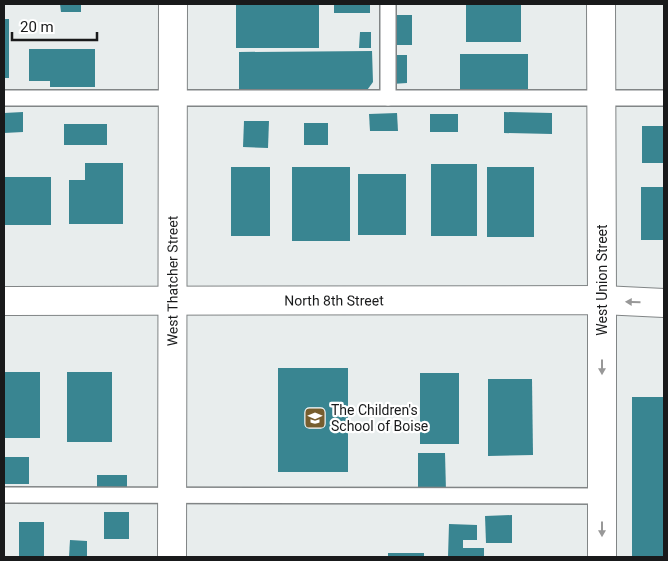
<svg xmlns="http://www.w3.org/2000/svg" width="668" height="561" font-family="Roboto,sans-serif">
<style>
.building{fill:#398591}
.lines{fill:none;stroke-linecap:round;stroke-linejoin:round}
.service-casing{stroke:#818586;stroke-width:18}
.minor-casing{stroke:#818586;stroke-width:30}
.tertiary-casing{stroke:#818586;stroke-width:30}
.service{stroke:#fff;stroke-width:15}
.minor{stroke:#fff;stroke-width:28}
.tertiary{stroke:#fff;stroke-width:28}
.oneway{fill:#989898}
.labels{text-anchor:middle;stroke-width:4.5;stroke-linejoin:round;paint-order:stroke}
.street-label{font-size:14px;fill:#191a1b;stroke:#fff}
.poi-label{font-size:14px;fill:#191a1b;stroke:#fff;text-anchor:start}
</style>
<rect width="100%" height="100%" fill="#e8eded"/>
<g class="building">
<polygon points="60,4 81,4 81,12 61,12"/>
<rect x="236" y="4" width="83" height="44"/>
<rect x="334" y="4" width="36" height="9"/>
<rect x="466" y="4" width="55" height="38"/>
<rect x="390" y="15" width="22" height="30"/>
<rect x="4" y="19" width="5" height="59"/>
<polygon points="360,32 371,32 371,48 359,48"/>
<polygon points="29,49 95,49 95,87 50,87 50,81 29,81"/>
<polygon points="372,51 373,82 365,93 239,94 239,52"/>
<rect x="460" y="54" width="68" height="40"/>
<polygon points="391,55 407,55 407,83 392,84"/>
<polygon points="23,112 23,132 4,133 4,113"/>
<polygon points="504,112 552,113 552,134 504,133"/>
<polygon points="397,113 398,131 370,131 369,114"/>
<rect x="430" y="114" width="28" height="18"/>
<polygon points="244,121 269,121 268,148 243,147"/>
<rect x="304" y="123" width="24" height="22"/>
<rect x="64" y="124" width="43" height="21"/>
<rect x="642" y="126" width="22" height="37"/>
<polygon points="85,163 123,163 123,224 69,224 69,180 85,180"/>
<rect x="431" y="164" width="46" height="72"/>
<rect x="231" y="167" width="39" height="69"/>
<rect x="292" y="167" width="58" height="74"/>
<rect x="487" y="167" width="47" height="70"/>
<rect x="358" y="174" width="48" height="61"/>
<rect x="5" y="177" width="46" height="48"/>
<rect x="641" y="187" width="23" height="53"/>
<rect x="278" y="368" width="70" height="104"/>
<rect x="4" y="372" width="36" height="66"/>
<rect x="67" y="372" width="45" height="70"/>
<rect x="420" y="373" width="39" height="71"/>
<polygon points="488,379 532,379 533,455 488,456"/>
<rect x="632" y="397" width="32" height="160"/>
<polygon points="418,453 445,453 446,491 418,491"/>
<rect x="4" y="457" width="25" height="27"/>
<rect x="97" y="475" width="30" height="18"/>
<rect x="104" y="512" width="25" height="27"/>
<polygon points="512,515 512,543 486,543 485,516"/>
<rect x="19" y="522" width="25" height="35"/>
<polygon points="449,524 477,525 477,540 463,540 463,548 484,548 484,557 448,557"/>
<polygon points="70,540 87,541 87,557 69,557"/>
<rect x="388" y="553" width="36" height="4"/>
</g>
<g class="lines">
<g class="service-casing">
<g id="service">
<polyline points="388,4 388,98"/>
<polyline points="4,98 664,98"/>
<polyline points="4,495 602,496"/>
</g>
</g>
<g class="minor-casing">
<g id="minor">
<polyline points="601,4 602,300"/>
<path id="s1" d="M 172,557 L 173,4"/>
</g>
</g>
<g class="tertiary-casing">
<g id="tertiary">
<polyline points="602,300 602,557"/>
<path id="s2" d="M 4,301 L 602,300 L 664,303"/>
</g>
</g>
<use href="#service" class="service"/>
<use href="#minor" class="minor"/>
<use href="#tertiary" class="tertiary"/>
</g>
<defs><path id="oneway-solid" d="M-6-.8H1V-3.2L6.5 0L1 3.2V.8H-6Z" transform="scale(1.25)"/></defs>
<g class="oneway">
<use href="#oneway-solid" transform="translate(633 302) rotate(-179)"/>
<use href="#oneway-solid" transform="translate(602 367) rotate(90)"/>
<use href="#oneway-solid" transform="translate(602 529) rotate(90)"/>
</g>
<defs>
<g id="school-square" transform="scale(1.125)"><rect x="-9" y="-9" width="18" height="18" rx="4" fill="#775e2f" stroke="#fff"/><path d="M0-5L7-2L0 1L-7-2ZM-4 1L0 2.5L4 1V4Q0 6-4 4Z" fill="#fff"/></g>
</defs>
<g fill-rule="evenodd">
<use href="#school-square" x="315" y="418"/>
</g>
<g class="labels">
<g class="street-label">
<text dy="5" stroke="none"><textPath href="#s1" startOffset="276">West Thatcher Street</textPath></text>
<text transform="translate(602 280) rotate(-90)" y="5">West Union Street</text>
<text dy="5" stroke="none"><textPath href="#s2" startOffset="330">North 8th Street</textPath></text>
</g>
<g class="poi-label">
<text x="331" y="415">The Children's<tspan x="331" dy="16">School of Boise</tspan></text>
</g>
</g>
<rect width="668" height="561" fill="none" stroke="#191a1b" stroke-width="10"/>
<path d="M12 32v8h85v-8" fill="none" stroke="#191a1b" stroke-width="2.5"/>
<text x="20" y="32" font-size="15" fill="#191a1b" stroke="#ffffff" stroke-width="4" paint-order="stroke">20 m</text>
</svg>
